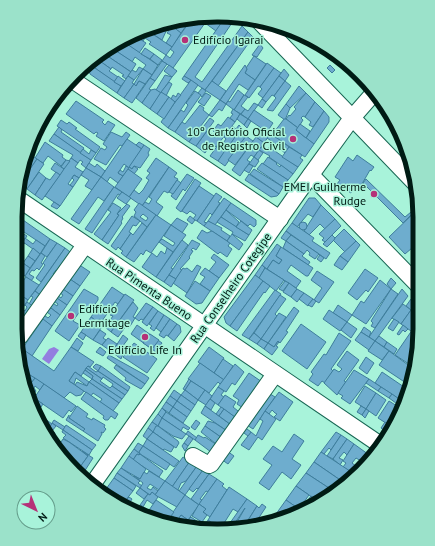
<svg xmlns="http://www.w3.org/2000/svg" width="435" height="546" font-family="'PT Sans',sans-serif">
<style>
.water{fill:#937ee0}
.building{fill:#6eadce;stroke:#3e7d9c;fill-rule:evenodd}
.lines{fill:none;stroke-linecap:round;stroke-linejoin:round}
.minor-casing{stroke:#186754;stroke-width:18}
.minor{stroke:#fff;stroke-width:16}
.poi-dot{fill:#b53178;stroke:#a8f3da;stroke-width:1.5}
.labels{text-anchor:middle;stroke-width:3;stroke-linejoin:round;paint-order:stroke}
.poi-label{font-size:12px;fill:#001b14;stroke:#a8f3da;text-anchor:start}
.street-label{font-size:12px;fill:#001b14;stroke:#a8f3da}
.rim{fill:none;stroke:#001b14;stroke-width:5}
</style>
<rect width="100%" height="100%" fill="#a8f3da"/>
<polygon class="water" points="54,347 59,350 49,364 42,359 49,349"/>
<g class="building">
<polygon points="189,17 191,19 181,33 174,28 179,21"/>
<polygon points="193,17 224,19 216,31 205,23 173,68 162,61 166,55 170,58 174,52 170,49"/>
<polygon points="224,19 234,20 195,77 202,82 242,26 248,32 205,90 184,76"/>
<polygon points="166,25 168,27 162,40 148,31"/>
<polygon points="172,26 181,33 172,47 166,43 171,35 167,33"/>
<polygon points="148,31 172,47 166,55 149,44 151,42 145,38 143,41 135,36"/>
<polygon points="248,32 253,37 218,86 212,81"/>
<polygon points="135,36 146,43 139,53 121,40"/>
<polygon points="121,40 158,65 152,75 143,69 146,65 135,57 132,62 116,51 120,45 116,42"/>
<polygon points="260,44 263,48 257,57 254,56 252,55"/>
<polygon points="110,47 136,64 131,72 103,53"/>
<polygon points="321,47 341,57 356,74 353,77 338,65 342,61 338,57 334,61 320,49"/>
<polygon points="145,48 154,54 150,59 141,54"/>
<polygon points="103,53 131,72 126,79 122,76 124,75 112,67 111,69 97,59"/>
<polygon points="154,54 162,60 158,65 150,59"/>
<polygon points="254,56 266,64 255,80 245,73 247,69 246,68"/>
<polygon points="97,59 111,69 109,71 118,77 114,82 92,66"/>
<polygon points="162,61 167,64 155,81 150,78"/>
<polygon points="267,63 274,68 260,87 258,86 249,98 245,95"/>
<polygon points="169,65 177,71 172,77 164,71"/>
<polygon points="245,65 247,69 245,73 255,80 248,90 239,84 226,104 220,100"/>
<polygon points="330,65 335,70 332,73 327,68"/>
<polygon points="92,66 121,86 117,93 90,74 89,70"/>
<polygon points="139,67 143,69 134,80 128,76 132,70 136,72"/>
<polygon points="274,68 281,73 263,98 258,94 262,89 260,87"/>
<polygon points="143,69 152,75 145,84 139,81 136,86 134,84"/>
<polygon points="284,69 289,75 285,81 279,76"/>
<polygon points="165,75 172,77 161,93 156,90"/>
<polygon points="118,76 125,81 121,86 114,82"/>
<polygon points="128,76 134,80 132,83 134,84 124,98 117,93"/>
<polygon points="184,76 191,80 188,83 182,79"/>
<polygon points="279,76 285,81 274,96 272,95 266,102 262,99"/>
<polygon points="150,78 155,81 149,89 151,90 142,103 136,98"/>
<polygon points="191,80 198,85 168,128 161,122"/>
<polygon points="139,81 145,84 132,103 124,98 134,84 136,86"/>
<polygon points="212,81 226,91 220,100 205,90"/>
<polygon points="285,81 291,86 273,111 267,110 276,98 274,96"/>
<polygon points="169,82 172,84 166,96 161,92"/>
<polygon points="299,86 306,93 290,108 286,104"/>
<polygon points="202,88 206,91 202,97 198,93"/>
<polygon points="155,89 161,93 150,109 142,103 151,90"/>
<polygon points="238,90 244,95 234,110 226,104 228,101 230,102"/>
<polygon points="195,91 201,95 175,132 168,128 181,110 184,112 188,105 186,103"/>
<polygon points="161,92 169,97 157,114 150,109"/>
<polygon points="178,93 181,95 175,102 171,99 173,95 176,97"/>
<polygon points="206,93 211,96 204,106 198,102"/>
<polygon points="306,93 315,102 305,117 303,116 301,118 303,120 298,128 286,119 289,115 290,116 296,109 294,107"/>
<polygon points="244,95 248,97 241,106 245,109 241,114 234,110"/>
<polygon points="169,97 175,102 164,119 157,114"/>
<polygon points="262,99 266,102 262,108 258,105"/>
<polygon points="220,100 226,104 222,111 219,109 212,117 209,115"/>
<polygon points="76,101 104,120 102,122 105,125 108,121 115,125 104,141 96,136 98,133 96,132 94,134 66,114"/>
<polygon points="315,102 324,111 313,127 309,125 311,122 305,117"/>
<polygon points="254,103 258,105 248,119 241,114 245,109 248,111"/>
<polygon points="286,104 290,108 285,120 278,115"/>
<polygon points="200,105 204,108 203,110 209,115 189,142 175,132 182,122 185,124"/>
<polygon points="233,109 240,114 235,122 230,118 233,114 231,113"/>
<polygon points="254,110 273,123 267,132 248,119"/>
<polygon points="324,111 329,117 329,122 314,144 306,138"/>
<polygon points="240,114 248,119 244,125 237,119"/>
<polygon points="228,117 235,122 216,147 212,144 205,153 196,146 207,131 213,135 215,132 213,131 218,124 221,126"/>
<polygon points="210,118 214,121 196,146 189,142 198,129 200,131"/>
<polygon points="248,119 251,121 247,128 244,125"/>
<polygon points="284,119 286,119 298,128 296,130 314,144 305,157 272,135"/>
<polygon points="61,120 67,124 69,122 77,128 75,129 100,147 96,153 57,126"/>
<polygon points="300,124 310,131 306,138 296,130"/>
<polygon points="239,125 242,128 218,161 210,156 218,145 221,146 226,139 224,137 232,126 236,129"/>
<polygon points="59,127 62,130 61,132 84,148 80,153 54,134"/>
<polygon points="262,128 270,134 264,143 256,137"/>
<polygon points="239,131 246,136 225,166 218,161 226,149 231,153 233,149 229,146"/>
<polygon points="111,132 122,137 126,132 130,135 122,146 120,145 106,165 94,159 101,148 105,150 107,147 103,144"/>
<polygon points="54,134 91,160 86,168 81,164 83,162 80,160 78,163 71,158 73,155 49,141"/>
<polygon points="270,134 280,140 277,145 267,138"/>
<polygon points="246,136 253,141 235,165 228,160"/>
<polygon points="256,137 264,143 254,157 251,155 247,160 250,162 240,176 232,170"/>
<polygon points="127,139 142,149 129,168 124,164 118,173 123,176 118,183 110,177 107,182 101,177"/>
<polygon points="280,140 289,147 285,153 276,146"/>
<polygon points="45,142 63,155 62,157 66,160 61,166 48,156 43,163 35,158"/>
<polygon points="139,142 144,145 142,149 136,145"/>
<polygon points="144,145 150,149 148,153 149,155 140,168 134,166 132,169 129,167"/>
<polygon points="261,147 266,151 269,147 298,167 293,174 269,157 270,156 259,150"/>
<polygon points="289,147 302,155 300,158 303,160 298,167 282,157"/>
<polygon points="83,149 89,154 91,150 96,153 91,160 80,153"/>
<polygon points="259,150 263,153 258,160 254,157"/>
<polygon points="30,154 37,159 19,185 24,162"/>
<polygon points="357,155 374,167 371,171 370,170 359,189 356,186 351,193 337,184 340,180 335,177 348,157 353,161"/>
<polygon points="254,157 259,161 255,167 249,164"/>
<polygon points="268,157 277,163 276,164 280,167 281,165 293,174 288,180 263,164"/>
<polygon points="71,158 78,163 75,167 83,172 79,178 74,175 68,184 73,187 60,206 45,196"/>
<polygon points="156,158 169,167 142,206 129,197 134,190 139,194 143,190 149,180 146,178 150,173 147,171"/>
<polygon points="37,159 44,164 27,189 19,185"/>
<polygon points="66,160 70,161 64,169 61,167"/>
<polygon points="55,163 64,169 60,175 51,169"/>
<polygon points="89,163 95,167 97,164 105,171 101,177 86,168"/>
<polygon points="262,163 288,180 283,187 257,169"/>
<polygon points="249,164 253,166 249,173 244,170"/>
<polygon points="126,166 129,168 123,176 118,173 120,170 123,172"/>
<polygon points="134,166 138,169 134,174 128,169 129,167 132,169"/>
<polygon points="169,167 177,173 174,177 178,179 168,193 164,191 156,202 163,207 157,216 142,206 145,202 149,204 152,199 149,197"/>
<polygon points="86,168 101,177 92,190 85,186 89,180 81,175"/>
<polygon points="128,169 142,179 129,197 115,187"/>
<polygon points="254,169 283,187 279,194 250,174"/>
<polygon points="39,172 46,178 35,195 27,189"/>
<polygon points="56,172 60,175 42,200 35,195 46,178 50,180"/>
<polygon points="187,174 194,178 185,191 183,189 176,200 171,196"/>
<polygon points="249,174 279,194 277,196 271,197 245,180"/>
<polygon points="74,175 79,178 73,187 70,185 74,180 72,178"/>
<polygon points="101,177 114,187 104,201 98,197 79,224 71,219"/>
<polygon points="195,179 201,183 181,212 176,208"/>
<polygon points="366,179 405,217 411,212 412,214 403,223 363,183"/>
<polygon points="177,180 181,183 173,194 169,192"/>
<polygon points="199,186 214,196 197,221 193,219 196,215 190,211 187,214 182,211"/>
<polygon points="114,187 122,192 120,195 118,194 92,233 85,229"/>
<polygon points="122,192 131,198 126,204 117,198"/>
<polygon points="216,193 222,197 218,202 220,203 212,215 210,213 204,222 207,223 204,226 197,221"/>
<polygon points="224,198 231,203 215,225 208,221"/>
<polygon points="309,198 315,198 321,205 313,217 308,214 297,227 292,223"/>
<polygon points="54,202 60,206 57,209 51,206"/>
<polygon points="113,203 121,208 117,214 119,215 102,240 94,234 111,212 108,210"/>
<path d="M 139,203 L 156,215 L 147,227 L 134,216 L 136,212 L 134,210 ZM 143,214 L 148,218 L 146,221 L 140,217 Z"/>
<polygon points="231,203 256,220 256,225 254,227 250,224 248,226 226,210"/>
<polygon points="127,204 130,206 122,217 123,218 121,222 122,223 108,244 102,240 119,215 117,214"/>
<polygon points="321,205 335,219 325,229 320,224 309,235 304,231"/>
<polygon points="226,210 239,222 236,227 221,217"/>
<polygon points="417,210 419,212 419,242 405,254 389,237"/>
<polygon points="16,215 23,220 18,228 16,226"/>
<polygon points="156,215 171,225 151,253 146,250 143,255 141,253 134,262 126,257"/>
<polygon points="132,216 140,221 136,226 133,225 129,232 131,233 120,249 118,247 116,250 111,246"/>
<polygon points="190,216 195,220 192,224 187,220"/>
<polygon points="221,217 249,235 245,241 232,234 233,232 217,222"/>
<polygon points="177,218 188,224 182,233 171,225"/>
<polygon points="335,219 341,226 325,242 322,240 324,238 319,234"/>
<polygon points="23,220 50,239 45,246 18,228"/>
<polygon points="208,221 222,228 221,230 230,236 227,241 204,226"/>
<polygon points="241,221 252,230 249,235 236,227"/>
<circle cx="303" cy="226" r="4"/>
<polygon points="142,223 147,227 126,257 121,253 123,251 120,249 131,233 133,235"/>
<polygon points="292,223 314,238 312,241 330,253 326,259 286,231"/>
<polygon points="171,225 186,235 173,252 159,242 162,239 173,246 175,243 164,236"/>
<polygon points="16,229 27,236 23,242 17,237"/>
<polygon points="344,229 356,241 345,252 333,240"/>
<polygon points="202,230 207,233 212,231 230,243 228,246 232,249 227,257 220,252 218,254 197,238"/>
<polygon points="286,231 291,235 286,241 281,238"/>
<polygon points="232,234 243,244 239,250 227,241"/>
<polygon points="291,235 319,254 315,259 309,255 310,253 307,250 304,254 286,241"/>
<polygon points="332,235 335,238 334,240 327,247 323,244"/>
<polygon points="17,237 25,243 22,246 17,242"/>
<polygon points="25,238 33,244 36,240 45,246 40,254 23,242"/>
<polygon points="50,239 57,243 47,257 41,253"/>
<polygon points="182,240 188,245 171,268 173,269 164,282 156,277"/>
<polygon points="192,240 200,244 196,250 193,248 191,250 193,251 189,257 190,258 180,269 182,270 176,279 169,275"/>
<polygon points="286,241 304,254 302,256 310,262 308,265 283,248"/>
<polygon points="356,241 360,245 348,262 340,256"/>
<polygon points="57,243 65,248 41,282 36,278 45,265 43,263"/>
<polygon points="277,244 281,247 276,256 282,260 279,264 273,260 267,269 262,265"/>
<polygon points="281,247 313,268 308,276 306,276 291,265 287,271 301,281 296,288 267,269 273,260 279,264 282,260 276,256"/>
<polygon points="33,248 40,254 35,261 28,256"/>
<polygon points="65,248 74,255 61,274 56,270 53,274 58,278 44,298 35,291"/>
<polygon points="167,248 173,252 156,277 142,267 152,253 157,257 161,251 165,254"/>
<polygon points="41,253 45,256 41,263 43,264 39,270 37,268 34,271 32,270 29,274 34,277 31,281 25,276"/>
<polygon points="214,254 229,265 219,278 209,271 216,262 211,258"/>
<polygon points="320,255 324,258 321,262 317,259"/>
<polygon points="28,256 35,261 30,268 23,263"/>
<polygon points="340,256 348,262 342,270 334,265"/>
<polygon points="17,259 30,268 25,276 19,272 21,270 18,268"/>
<polygon points="78,264 90,272 80,286 67,277"/>
<polygon points="197,265 201,267 187,293 173,283 183,268 185,269 187,268 192,272"/>
<polygon points="262,265 265,268 259,278 255,275"/>
<polygon points="205,268 219,278 210,291 200,284 205,277 200,274"/>
<polygon points="265,268 284,280 276,291 259,278"/>
<polygon points="365,269 378,278 368,292 366,290 357,300 348,293"/>
<polygon points="317,271 334,282 319,303 314,300 322,288 311,280"/>
<polygon points="169,275 176,279 171,287 164,282"/>
<polygon points="255,275 263,281 230,326 226,323 224,317"/>
<polygon points="26,277 39,285 28,300 19,294 18,288"/>
<polygon points="67,277 80,286 73,296 60,287"/>
<polygon points="391,278 396,283 391,289 387,284"/>
<polygon points="380,280 391,289 366,324 352,315 361,301 364,303"/>
<polygon points="195,281 210,291 202,303 196,304 185,296"/>
<polygon points="263,281 270,286 265,293 264,292 237,331 230,326"/>
<polygon points="285,281 289,283 283,291 279,289"/>
<polygon points="289,283 297,289 291,297 283,292"/>
<polygon points="60,287 73,296 67,305 56,298 57,295 61,298 63,295 57,291"/>
<polygon points="112,287 124,295 118,304 115,302 102,321 99,319 98,322 91,317"/>
<polygon points="84,289 98,297 98,300 90,311 83,307 73,321 80,325 69,341 55,331"/>
<polygon points="297,289 304,293 297,302 291,297"/>
<polygon points="391,289 398,294 375,328 371,326 373,323 371,321"/>
<polygon points="402,289 408,296 375,341 369,337"/>
<polygon points="275,290 281,294 249,339 242,335"/>
<polygon points="35,291 44,298 37,309 29,304 33,297 31,296"/>
<polygon points="304,293 313,299 308,306 299,299"/>
<polygon points="19,294 28,300 22,309 19,307 21,304 19,303"/>
<polygon points="125,294 134,300 111,332 105,327 113,316 110,315"/>
<polygon points="280,295 286,299 275,314 277,316 261,339 254,333"/>
<polygon points="54,296 67,305 60,315 47,305 50,301 57,306 58,304 51,299"/>
<polygon points="313,299 316,301 312,307 308,305"/>
<polygon points="411,299 416,303 411,310 406,306"/>
<polygon points="27,302 37,309 29,321 19,314 22,309 25,311 27,307 25,305"/>
<polygon points="133,302 138,308 133,317 135,318 129,328 126,326 118,337 111,332"/>
<polygon points="146,303 153,307 143,320 141,319 139,321 135,318"/>
<polygon points="403,304 411,310 401,324 392,318"/>
<polygon points="47,305 60,315 52,326 39,317 41,313 48,318 51,315 44,310"/>
<polygon points="338,305 352,315 347,322 333,313"/>
<polygon points="153,307 158,311 147,326 142,322"/>
<polygon points="294,307 299,311 286,331 288,332 280,343 278,341 274,347 268,343"/>
<polygon points="329,310 347,322 340,331 323,319"/>
<polygon points="411,310 417,314 417,321 411,331 401,324"/>
<polygon points="158,311 164,315 154,331 150,328 152,326 149,324"/>
<polygon points="279,313 286,317 268,343 261,339"/>
<polygon points="164,315 170,319 161,332 156,328"/>
<polygon points="91,317 95,320 92,324 101,328 93,340 81,332"/>
<polygon points="43,319 52,326 32,356 22,349"/>
<polygon points="170,319 177,324 168,336 166,335 164,338 159,335"/>
<polygon points="394,319 399,322 393,331 388,328"/>
<polygon points="347,322 357,329 351,338 341,330"/>
<polygon points="417,323 417,345 415,347 416,352 409,364 395,355"/>
<polygon points="177,324 180,326 181,332 174,341 168,336"/>
<polygon points="301,324 326,342 307,369 282,351"/>
<polygon points="137,325 162,343 156,352 131,334"/>
<polygon points="403,325 408,329 405,332 403,330 399,335 397,334"/>
<polygon points="364,327 371,332 369,337 361,332"/>
<polygon points="100,330 106,334 103,338 106,340 102,345 93,340"/>
<polygon points="81,332 86,335 83,340 78,336"/>
<polygon points="361,332 375,341 369,350 355,340"/>
<polygon points="254,333 261,339 257,344 249,339"/>
<polygon points="339,333 351,341 331,369 333,371 325,383 322,381 318,386 309,380 313,374 311,372 324,354 326,355"/>
<polygon points="150,334 159,340 152,349 143,343"/>
<polygon points="123,335 128,339 122,347 125,349 121,359 112,352"/>
<polygon points="379,336 387,342 384,347 375,341"/>
<polygon points="77,338 83,343 78,351 71,347"/>
<polygon points="108,338 117,344 112,352 102,345"/>
<polygon points="261,339 268,343 264,349 257,344"/>
<polygon points="278,341 279,342 276,346 278,347 272,355 264,349 268,343 274,347"/>
<polygon points="375,341 389,351 382,360 368,351"/>
<polygon points="387,342 397,349 394,354 384,347"/>
<polygon points="134,343 157,359 147,373 123,357"/>
<polygon points="71,347 94,362 90,367 88,366 81,376 75,372 69,381 84,391 81,395 76,396 70,392 64,398 21,369 21,348 54,371"/>
<polygon points="100,347 106,352 103,356 96,352"/>
<polygon points="209,347 224,358 214,373 198,362"/>
<polygon points="347,351 359,360 344,381 346,382 337,395 324,383 334,369 339,372 342,369 337,365"/>
<polygon points="389,351 415,370 409,385 379,365"/>
<polygon points="109,355 145,375 149,378 145,384 107,358"/>
<polygon points="366,357 374,363 367,374 359,368"/>
<polygon points="223,359 233,366 224,380 214,373"/>
<polygon points="411,360 416,363 416,369 409,364"/>
<polygon points="200,363 224,380 220,384 218,382 209,393 188,379"/>
<polygon points="96,364 101,366 98,371 93,367"/>
<polygon points="235,364 244,372 235,385 232,383 226,392 218,387"/>
<polygon points="116,365 145,384 141,389 125,380 126,378 114,368"/>
<polygon points="88,366 96,372 98,371 128,391 125,395 112,386 113,384 103,377 102,379 86,368"/>
<polygon points="101,366 130,387 128,391 98,371"/>
<polygon points="86,368 102,379 100,381 110,388 112,386 125,395 122,399 92,379 93,376 85,370"/>
<polygon points="21,369 28,374 26,377 22,375"/>
<polygon points="85,370 93,376 92,379 83,373"/>
<polygon points="354,370 369,379 350,404 341,398 343,396 338,393"/>
<polygon points="75,372 89,382 87,386 76,378 74,384 69,381"/>
<polygon points="382,372 407,389 402,401 375,383"/>
<polygon points="249,373 265,384 246,410 237,404 239,400 233,396"/>
<polygon points="28,374 35,378 29,386 26,384 28,381 25,378"/>
<polygon points="35,378 44,384 40,390 35,386 34,388 36,391 29,386"/>
<polygon points="92,379 122,399 119,403 89,382"/>
<polygon points="189,379 191,381 185,390 183,389"/>
<polygon points="369,379 381,387 378,391 366,383"/>
<polygon points="191,381 205,390 198,400 185,390"/>
<polygon points="77,382 87,386 89,382 119,403 113,411 100,402 102,399 93,393 91,396 75,385"/>
<polygon points="44,384 76,406 71,412 69,410 63,418 34,398"/>
<polygon points="29,386 36,391 30,401 26,391"/>
<polygon points="365,386 376,393 366,409 355,402"/>
<polygon points="218,387 224,391 221,395 224,397 218,405 210,399"/>
<polygon points="381,387 392,394 389,398 378,391"/>
<polygon points="174,390 181,395 177,401 170,396"/>
<polygon points="185,390 198,400 195,405 181,395"/>
<polygon points="205,390 212,396 206,405 198,400"/>
<polygon points="86,392 118,414 115,419 111,416 108,420 105,420 103,418 104,416 81,399"/>
<polygon points="267,392 275,397 253,429 247,425"/>
<polygon points="279,392 293,402 280,421 274,417 277,414 275,413 272,410 269,414 265,411"/>
<polygon points="376,393 386,400 376,416 366,409"/>
<polygon points="392,394 402,401 400,406 389,398"/>
<polygon points="181,395 195,405 191,411 177,401"/>
<polygon points="225,395 236,402 233,407 243,415 239,420 218,405"/>
<polygon points="170,396 177,401 173,407 166,402"/>
<polygon points="34,398 43,404 37,413 52,424 49,429 42,424 41,426 31,403"/>
<polygon points="210,399 215,403 211,410 205,406"/>
<polygon points="177,401 191,411 187,417 173,407"/>
<polygon points="389,401 400,408 389,425 378,418"/>
<polygon points="166,402 173,407 169,413 162,408"/>
<polygon points="77,406 88,414 86,417 92,420 93,418 105,425 104,427 106,429 103,433 101,432 102,434 98,441 83,431 85,429 69,418"/>
<polygon points="205,406 234,427 230,433 201,413"/>
<polygon points="361,406 366,409 362,415 357,412"/>
<polygon points="173,407 187,417 183,423 169,413"/>
<polygon points="221,407 224,409 219,416 216,414"/>
<polygon points="162,408 166,412 162,418 158,414"/>
<polygon points="224,409 239,420 234,427 219,416"/>
<polygon points="366,409 369,411 365,418 362,415"/>
<polygon points="265,411 276,419 262,440 258,437 249,450 241,445 251,432 256,436 263,421 260,419"/>
<polygon points="166,412 190,428 188,430 183,427 181,431 162,418"/>
<polygon points="398,412 392,427 389,425"/>
<polygon points="158,414 162,418 158,426 152,422"/>
<polygon points="69,415 69,418 85,429 83,431 66,420"/>
<polygon points="162,418 186,434 182,439 173,436 158,426"/>
<polygon points="54,420 65,427 63,430 52,423"/>
<polygon points="196,420 200,423 195,430 191,427"/>
<polygon points="208,421 215,423 230,433 225,440 205,426"/>
<polygon points="152,422 158,426 153,432 148,428"/>
<polygon points="385,422 389,425 385,431 381,428"/>
<polygon points="52,423 56,426 52,431 49,429"/>
<polygon points="42,424 52,431 49,434 42,429"/>
<polygon points="66,425 96,445 92,450 63,430"/>
<polygon points="389,425 392,427 389,433 385,431"/>
<polygon points="156,426 158,426 178,441 179,443 176,448 153,432"/>
<polygon points="205,426 225,440 220,447 201,432"/>
<polygon points="243,426 251,432 248,436 240,430"/>
<polygon points="148,428 153,432 147,439 143,436"/>
<polygon points="63,430 92,450 89,455 63,438 66,435 62,432"/>
<polygon points="52,431 55,433 52,438 55,440 53,444 47,437"/>
<polygon points="188,431 197,438 195,440 186,434"/>
<polygon points="153,432 174,447 171,452 164,449 163,450 147,439"/>
<polygon points="336,432 341,435 331,450 329,448 324,454 321,452"/>
<polygon points="294,434 304,441 292,459 301,465 291,479 282,472 269,490 259,483 272,465 263,459 273,446 282,452"/>
<polygon points="198,435 204,438 205,437 220,447 215,455 195,440"/>
<polygon points="341,435 347,439 333,459 327,456"/>
<polygon points="189,436 193,439 188,446 184,443"/>
<polygon points="56,439 61,442 63,439 69,442 88,456 80,467 61,454 53,444"/>
<polygon points="147,439 179,461 174,467 143,446"/>
<polygon points="347,439 354,444 347,455 344,452 339,458 343,460 340,465 333,459"/>
<polygon points="138,443 143,446 139,452 140,454 134,449"/>
<polygon points="184,443 188,446 185,451 182,446"/>
<path d="M 354,444 L 372,457 L 356,475 L 343,467 L 346,463 L 343,461 ZM 356,458 L 361,461 L 357,467 L 352,463 Z"/>
<polygon points="143,446 170,464 166,470 140,454 139,452"/>
<polygon points="134,449 140,454 139,455 137,454 133,460 129,456"/>
<polygon points="82,451 93,458 84,472 65,460 61,454 80,467 88,456"/>
<polygon points="227,451 234,456 228,464 221,459"/>
<polygon points="321,452 327,456 356,475 346,484 314,462"/>
<polygon points="137,454 139,455 140,454 163,471 159,477 133,460"/>
<polygon points="129,456 146,469 140,479 121,468"/>
<polygon points="183,457 190,461 172,487 165,481"/>
<polygon points="190,461 197,466 186,481 181,483 178,490 172,487"/>
<polygon points="314,462 346,484 335,492 306,473"/>
<polygon points="197,466 203,470 185,495 179,491"/>
<polygon points="76,468 84,472 81,476 74,471"/>
<polygon points="121,468 140,481 138,483 142,486 140,488 117,473"/>
<polygon points="203,470 209,474 198,489 197,488 193,492 189,489"/>
<polygon points="149,471 165,481 159,490 150,484 147,488 151,490 153,487 158,491 155,495 152,492 150,495 140,488 143,483 134,476 140,479 144,472 147,474"/>
<polygon points="117,473 136,486 133,491 114,478"/>
<polygon points="306,473 335,492 320,503 309,495 296,486"/>
<polygon points="209,474 217,479 208,492 206,491 200,499 202,500 199,505 191,499"/>
<polygon points="114,478 133,491 125,501 106,489"/>
<polygon points="217,479 224,484 222,486 227,490 210,517 203,512 206,509 199,504"/>
<polygon points="165,481 185,495 177,507 155,495"/>
<polygon points="296,486 309,495 299,509 286,500"/>
<polygon points="229,487 247,499 238,512 233,509 219,531 214,531 211,528 213,524 208,520"/>
<polygon points="140,488 148,494 144,499 136,493"/>
<polygon points="106,489 129,504 126,508 116,504 103,494"/>
<polygon points="152,492 158,497 153,504 147,500 143,507 140,505 148,494 150,495"/>
<polygon points="185,495 199,505 188,520 181,515 178,520 171,515"/>
<polygon points="311,496 320,503 314,506 307,501"/>
<polygon points="129,497 132,499 129,504 125,501"/>
<polygon points="247,499 257,506 243,528 233,529 245,508 231,529 225,530"/>
<polygon points="156,500 174,512 168,520 165,518 162,522 165,524 145,516"/>
<polygon points="286,500 299,509 302,511 295,514 291,511 288,514 290,516 283,518 276,514"/>
<polygon points="130,503 138,509 135,512 126,508"/>
<polygon points="199,504 206,509 203,512 207,515 202,522 192,516"/>
<polygon points="262,504 266,507 256,522 262,525 253,526 247,522 257,506 259,508"/>
<polygon points="140,505 147,509 143,515 135,512"/>
<polygon points="181,515 188,520 184,527 176,523"/>
<polygon points="191,517 201,524 199,527 188,520"/>
<polygon points="188,520 194,524 191,528 184,527"/>
<polygon points="208,520 213,524 210,530 202,529"/>
</g>
<g class="lines">
<g class="minor-casing">
<g id="minor">
<polyline points="259,21 415,183"/>
<polyline points="71,79 280,219"/>
<polyline points="311,175 418,285"/>
<polyline points="17,198 382,446"/>
<polyline points="20,336 85,245"/>
<polyline points="193,456 209,465 211,464 275,374"/>
<polyline points="92,485 297,194 352,118 373,94"/>
</g>
</g>
<use href="#minor" class="minor"/>
</g>
<g class="poi-dot">
<circle cx="185" cy="40" r="4"/>
<circle cx="293" cy="139" r="4"/>
<circle cx="374" cy="194" r="4"/>
<circle cx="71" cy="316" r="4"/>
<circle cx="145" cy="337" r="4"/>
</g>
<g class="labels">
<g class="poi-label">
<text x="193" y="44">Edifício Igarai</text>
<text x="285" y="136" text-anchor="end">10º Cartório Oficial<tspan x="285" dy="14">de Registro Civil</tspan></text>
<text x="366" y="191" text-anchor="end">EMEI Guilherme<tspan x="366" dy="14">Rudge</tspan></text>
<text x="79" y="313">Edifício<tspan x="79" dy="14">Lermitage</tspan></text>
<text x="145" y="354" text-anchor="middle">Edifício Life In</text>
</g>
<g class="street-label">
<text transform="translate(231 288) rotate(-55)" y="4">Rua Conselheiro Cotegipe</text>
<text transform="translate(149 289) rotate(34)" y="4">Rua Pimenta Bueno</text>
</g>
</g>
<path d="M0 0H435V546H0ZM217 22H218A195 195 0 0 1 413 217V329A195 195 0 0 1 218 524H217A195 195 0 0 1 22 329V217A195 195 0 0 1 217 22Z" fill="#9be2ca" fill-rule="evenodd"/>
<path class="rim" d="M217 22H218A195 195 0 0 1 413 217V329A195 195 0 0 1 218 524H217A195 195 0 0 1 22 329V217A195 195 0 0 1 217 22Z"/>
<g transform="translate(36 510) rotate(137)"><circle r="19" fill="#a8f3da" stroke="#659d8b"/>
<path d="M0-3L7 15L0 10L-7 15Z" fill="#b53178"/>
<text y="-6" font-size="11" font-weight="bold" text-anchor="middle" fill="#001b14">N</text>
</g>
</svg>
